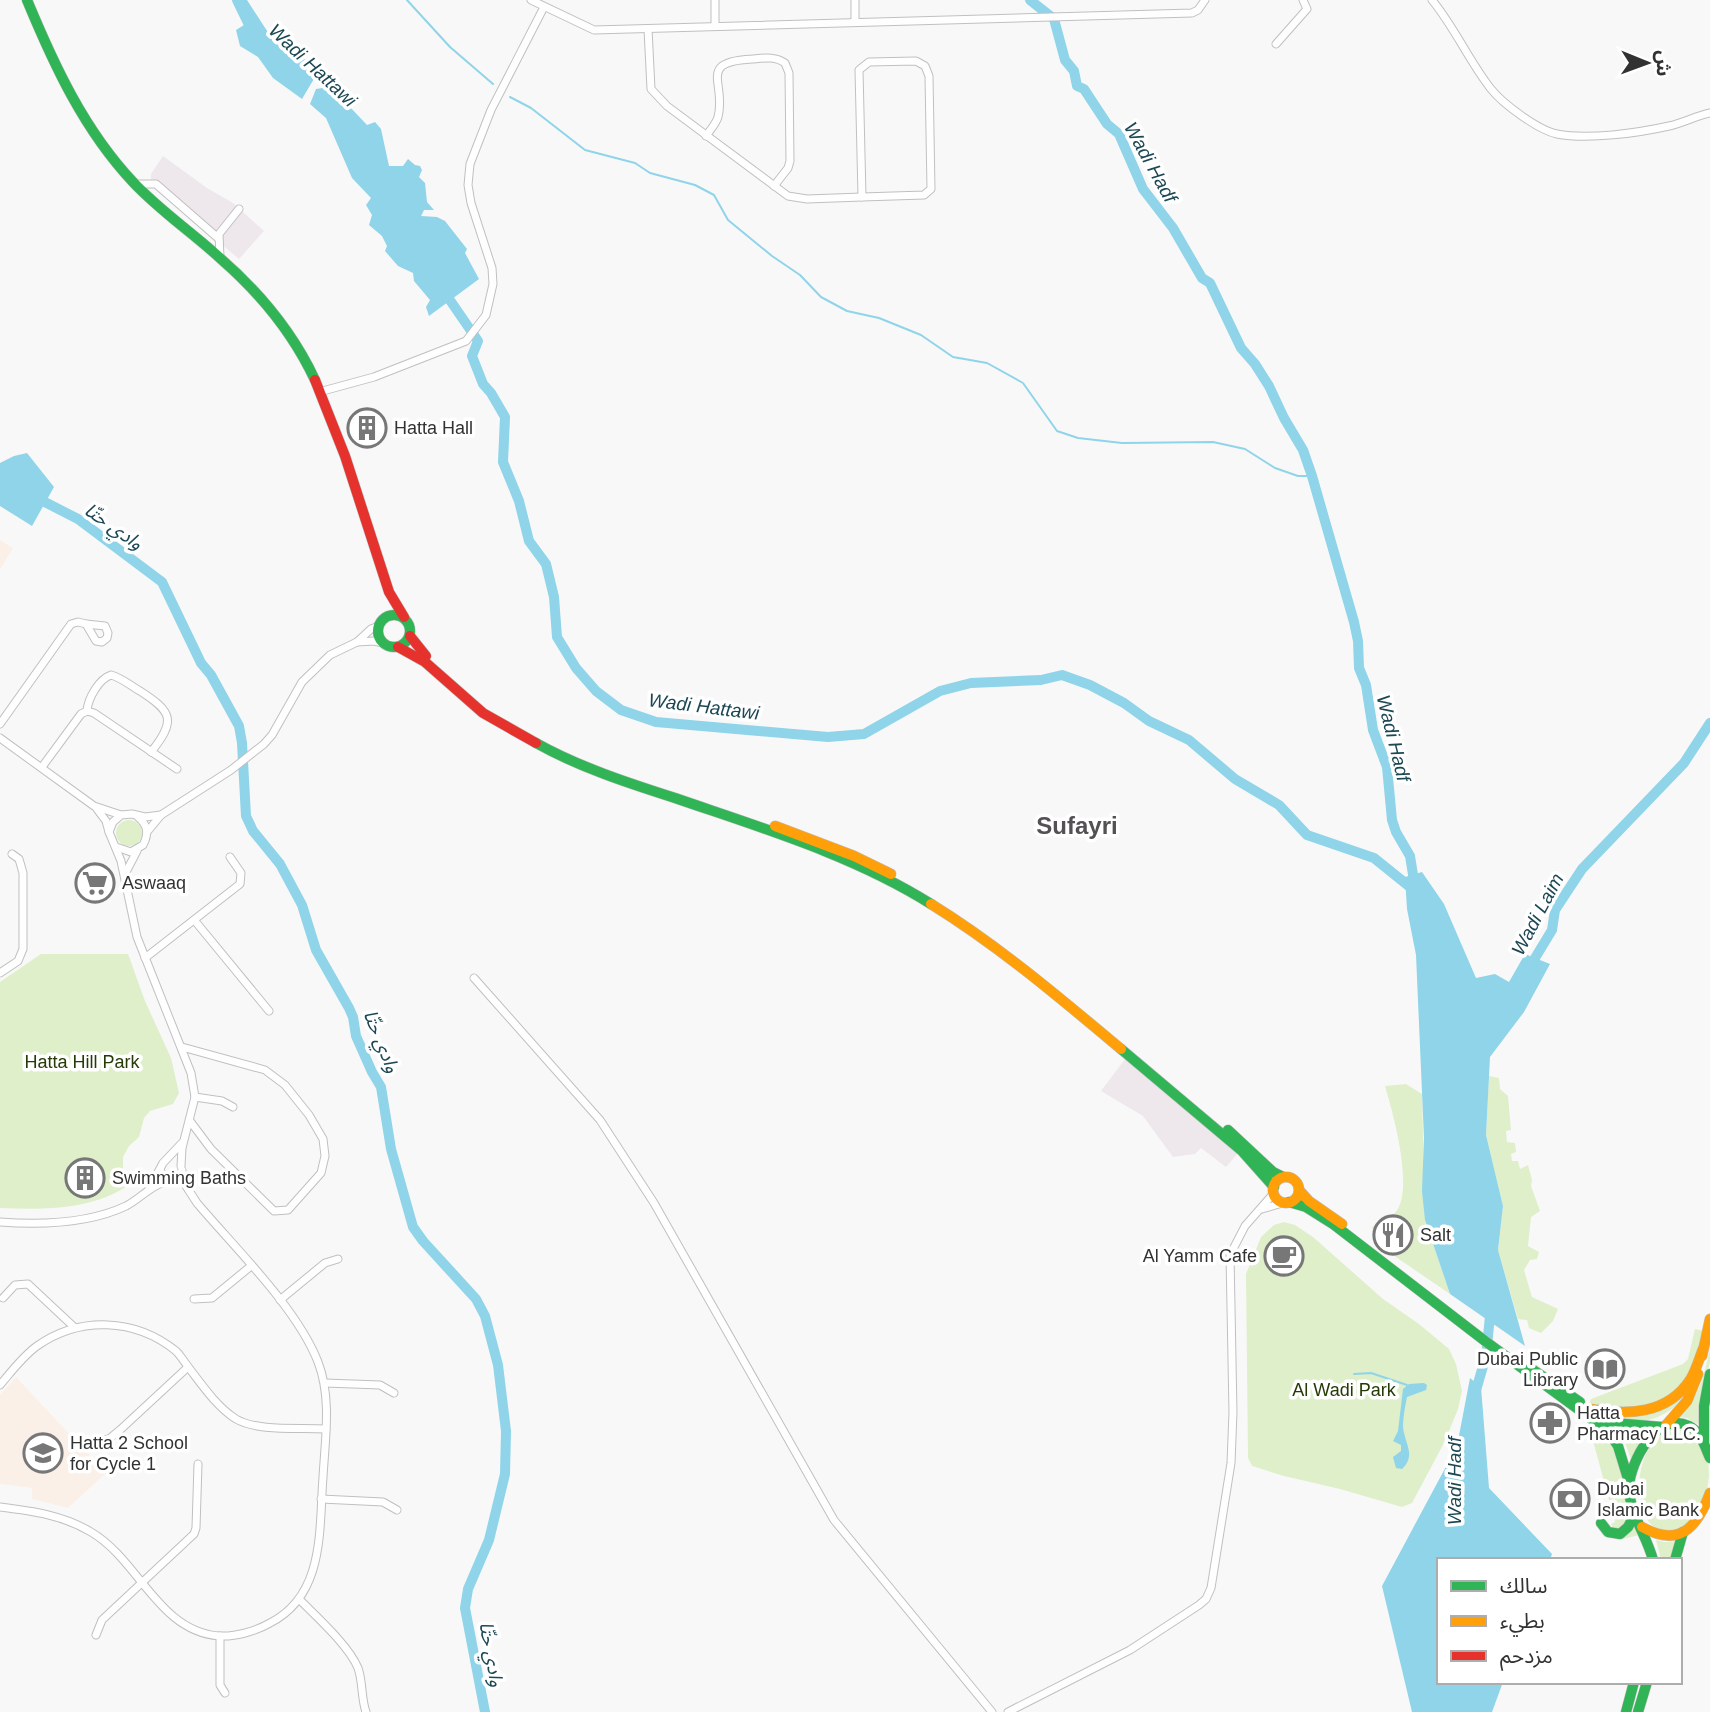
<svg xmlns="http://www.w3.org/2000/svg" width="1710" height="1712" font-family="Helvetica,'Noto Sans Arabic',sans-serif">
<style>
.built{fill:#eee8ed}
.education{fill:#fbf0e8}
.green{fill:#deefca}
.water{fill:#8fd4e8}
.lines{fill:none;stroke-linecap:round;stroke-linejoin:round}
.stream{stroke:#8fd4e8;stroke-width:2}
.river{stroke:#8fd4e8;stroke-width:10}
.street-casing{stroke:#c1c0c1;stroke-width:9}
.fast-casing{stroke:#c1c0c1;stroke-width:11}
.slow-casing{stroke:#c1c0c1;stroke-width:11}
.jam-casing{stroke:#c1c0c1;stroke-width:11}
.street{stroke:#fefefe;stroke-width:7}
.fast{stroke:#30b455;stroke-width:10}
.slow{stroke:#ff9f0a;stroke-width:10}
.jam{stroke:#e5322d;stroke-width:10}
.labels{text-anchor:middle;stroke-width:7;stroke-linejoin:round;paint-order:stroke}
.poi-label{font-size:18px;fill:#333233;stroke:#fff;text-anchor:start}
.park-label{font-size:18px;fill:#263a07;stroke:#fff}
.water-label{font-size:19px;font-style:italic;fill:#1c4854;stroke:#fff}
.district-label{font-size:24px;font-weight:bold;fill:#535153;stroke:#fff}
</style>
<rect width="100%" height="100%" fill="#f9f8f9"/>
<g class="built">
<polygon points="163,156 207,188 233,203 264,231 239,259 151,185 151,174"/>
<polygon points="1125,1059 1238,1153 1226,1167 1201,1148 1195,1154 1173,1157 1143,1116 1101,1091"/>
</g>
<g class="education">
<polygon points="0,540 13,548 0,570"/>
<polygon points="16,1377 106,1473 68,1508 32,1499 32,1488 0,1484 0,1395"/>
</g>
<g class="green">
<circle cx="129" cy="833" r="13"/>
<path d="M 41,954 L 128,954 L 145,1001 L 171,1058 L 179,1093 L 173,1104 L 150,1111 L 144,1118 L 139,1137 L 129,1146 L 123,1157 L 123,1170 L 129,1185 C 92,1210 43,1210 0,1208 L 0,982 Z"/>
<polygon points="1489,1076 1499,1078 1500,1089 1508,1096 1511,1130 1506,1131 1507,1142 1515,1143 1516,1152 1511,1154 1512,1161 1518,1161 1520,1169 1528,1165 1532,1180 1531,1186 1540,1211 1531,1217 1528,1246 1539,1252 1537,1259 1530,1260 1524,1270 1532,1297 1558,1309 1553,1321 1541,1333 1529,1328 1527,1320 1518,1319 1498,1250 1503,1206 1486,1135"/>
<path d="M 1406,1084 L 1422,1094 L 1425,1220 L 1450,1294 L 1377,1244 L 1372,1227 C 1379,1223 1389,1219 1395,1213 C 1415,1191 1393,1113 1385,1086 Z"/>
<polygon points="1284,1222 1295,1225 1313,1237 1383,1299 1419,1324 1449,1349 1456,1364 1462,1391 1458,1409 1445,1441 1412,1503 1402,1507 1340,1489 1284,1476 1252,1466 1248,1458 1246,1274 1261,1237 1274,1225"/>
<path d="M 1695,1329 L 1704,1331 C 1701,1346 1700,1366 1694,1380 C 1680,1415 1642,1431 1607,1416 C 1601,1413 1595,1408 1589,1404 L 1591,1399 L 1683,1364 L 1688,1359 Z"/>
<path d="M 1710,1349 L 1710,1362 L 1701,1398 L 1701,1426 L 1687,1418 L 1677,1417 C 1700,1396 1703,1379 1710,1349 Z"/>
<polygon points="1590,1419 1615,1445 1623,1478 1624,1495 1628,1513 1639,1535 1619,1540 1611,1524 1615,1522 1588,1422"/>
<polygon points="1611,1424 1651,1429 1632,1463 1625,1442"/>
<path d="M 1676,1428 L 1689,1429 L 1708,1459 L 1709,1475 L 1707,1492 L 1699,1510 L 1680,1530 C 1673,1530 1665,1532 1658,1529 C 1650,1526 1645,1517 1643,1509 C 1634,1479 1642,1437 1676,1428 Z"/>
<polygon points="1656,1540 1664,1542 1679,1541 1673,1560 1661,1560"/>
</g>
<g class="water">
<polygon points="236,0 247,0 271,37 295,50 318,72 302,99 273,78 258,57 240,46 236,30 244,25 247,15"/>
<polygon points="329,87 345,96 350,107 367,125 375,122 381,129 389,166 403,166 408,159 415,165 420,166 422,170 419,177 425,183 427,202 434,210 424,210 421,216 437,217 445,221 467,249 465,253 479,279 429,316 426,307 430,300 414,281 413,273 398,266 385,251 387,246 382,236 369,225 372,215 366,205 371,198 352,178 326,118 310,104 316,89"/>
<polygon points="27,453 54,487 32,526 0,506 0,463 14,456"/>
<polygon points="1422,872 1444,904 1476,978 1495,974 1509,982 1525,954 1550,964 1524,1012 1490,1057 1486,1135 1503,1206 1498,1250 1525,1346 1450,1294 1425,1220 1422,1191 1424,1138 1416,955 1407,909 1405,877"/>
<polygon points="1470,1378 1481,1387 1489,1488 1552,1554 1550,1560 1439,1560 1439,1682 1503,1682 1492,1712 1412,1712 1382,1586 1457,1446"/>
<path d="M 1424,1383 L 1427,1385 L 1426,1390 L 1407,1397 C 1405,1407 1403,1417 1403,1426 C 1404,1443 1417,1455 1402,1469 L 1396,1468 L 1393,1457 L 1401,1451 L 1401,1445 L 1393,1441 L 1398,1431 L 1403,1389 L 1409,1384 Z"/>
</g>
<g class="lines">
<g class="stream">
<polyline points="407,0 450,47 493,84"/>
<polyline points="510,97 531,108 585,150 635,163 650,173 695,185 714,195 728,220 772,256 800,275 821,297 847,311 879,318 921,335 953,357 987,363 1023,383 1057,431 1078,438 1122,443 1213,442 1245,449 1275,468 1298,476 1312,476"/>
<polyline points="1354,1374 1371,1373 1407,1385"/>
</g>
<g class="river">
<polyline points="237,0 251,29"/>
<polyline points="1030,0 1054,19 1065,60 1074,71 1077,86 1084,89 1107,124 1119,134 1143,189 1173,228 1202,278 1210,283 1241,348 1255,364 1269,386 1284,418 1303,450 1312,476 1354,622 1358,641 1359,668 1366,685 1373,730 1387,767 1392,820 1396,832 1410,856 1415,887"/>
<polyline points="443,290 478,341 472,356 483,384 491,393 505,417 503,462 519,501 529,541 546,564 554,597 557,637 576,668 596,691 621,710 656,722 828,737 864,734 940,691 971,683 1041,680 1062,675 1090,685 1124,703 1149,721 1189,740 1235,779 1279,805 1307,835 1374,858 1415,891"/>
<polyline points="35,497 78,519 162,582 201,663 211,675 239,726 242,743 246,816 253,831 280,864 302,905 316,950 349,1008 353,1017 356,1036 372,1072 381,1087 391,1149 413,1227 423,1241 476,1299 485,1316 498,1365 506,1431 505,1474 489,1540 468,1589 465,1608 485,1712"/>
<polyline points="1529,968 1552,930 1555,910 1582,869 1684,763 1710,723"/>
<polyline points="1474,1397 1486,1356 1491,1306"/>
</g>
<g class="street-casing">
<g id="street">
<polyline points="531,0 594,30 1192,13 1198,10 1205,0"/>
<path d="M 1432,0 C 1455,28 1469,61 1491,89 C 1503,104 1538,130 1557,134 C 1588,140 1638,133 1669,126 C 1683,123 1696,116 1710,113"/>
<polyline points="855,22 855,0"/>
<polyline points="715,26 715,0"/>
<polyline points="648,29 651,89 667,106 788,196 807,199 862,197"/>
<polyline points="1276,44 1307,9 1303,0"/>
<polygon points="916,61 925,66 929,76 931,189 924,195 862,197 859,70 869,62"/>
<path d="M 706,136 C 710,130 716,124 718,117 C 727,83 696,62 752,59 C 764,58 775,56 785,63 L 789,73 L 790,161 L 788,168 L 774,186"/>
<polyline points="135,184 156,184 218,238"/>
<polyline points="220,257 219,234 239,209"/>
<polyline points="319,392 374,377 466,341 486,315 493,284 492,268 471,203 468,185 470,164 491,110 544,7"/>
<polygon points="86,624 105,626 108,633 107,638 102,642 96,641"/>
<polyline points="357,642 371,629 379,626"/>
<path d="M 87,711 C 88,698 99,679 111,675 C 122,678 131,686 140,691 C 173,712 176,721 151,752"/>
<polyline points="0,724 71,624 78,622 86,624"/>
<polyline points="0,738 94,806 121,815"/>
<polyline points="42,767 81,714 87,711 94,713 177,769"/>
<polyline points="97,809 106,821 109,832"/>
<polyline points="161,815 145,817 132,814 121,815 113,822 109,832 121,861 137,937 191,1073 195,1097 182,1148 181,1166"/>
<polyline points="147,832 161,815 231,770 264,744 272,735 302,682 330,655 357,642 374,641 383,643"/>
<path d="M 116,847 L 131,852 L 143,845 C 149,834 148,825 138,817"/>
<polyline points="125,874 137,851"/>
<polyline points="195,921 269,1011"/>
<polyline points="145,958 240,884 241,873 230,857"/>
<polyline points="0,973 18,961 23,949 23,873 19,859 12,854"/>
<polyline points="474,978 600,1120 654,1203 834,1520 992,1712"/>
<polyline points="182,1047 265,1070 285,1085 309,1115 323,1139 325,1156 321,1173 288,1210 274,1211 211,1149 190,1121"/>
<polyline points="195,1097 222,1101 233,1107"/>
<polyline points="160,1170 165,1179 172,1181 179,1178 182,1170"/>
<polyline points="149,1189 163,1163 182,1143"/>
<polyline points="1262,1209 1286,1202"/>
<path d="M 0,1222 C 41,1225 88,1224 126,1206 C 141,1198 151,1185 168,1181"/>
<polyline points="3,1298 15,1285 28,1284 74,1327"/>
<polyline points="194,1299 212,1298 251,1266"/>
<polyline points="280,1300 325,1263 338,1259"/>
<polyline points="325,1383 380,1385 394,1393"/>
<path d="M 0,1385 C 11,1372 23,1356 37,1346 C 80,1316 135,1318 176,1351 C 181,1356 185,1363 189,1368 C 202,1385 217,1407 236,1419 C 258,1432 301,1427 326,1429"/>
<polyline points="96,1442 109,1439 120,1430 188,1367"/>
<polyline points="321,1499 383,1502 397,1510"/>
<path d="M 0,1507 C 32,1511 63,1515 91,1532 C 139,1560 158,1631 219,1636 C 236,1637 256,1631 270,1623 C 325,1595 319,1530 323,1477 C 325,1440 332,1398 318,1362 C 297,1308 235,1248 197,1203 L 186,1186 L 182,1172"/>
<path d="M 300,1600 C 317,1617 349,1646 358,1668 C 363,1682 361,1698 366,1712"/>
<polyline points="96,1635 102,1620 194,1534 196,1528 198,1464"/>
<polyline points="220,1636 220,1685 225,1693"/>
<polyline points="1008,1712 1130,1650 1199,1605 1206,1599 1211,1588 1231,1463 1233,1412 1230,1255 1245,1226 1274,1193"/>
</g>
</g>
<g class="fast-casing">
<g id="fast">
<path d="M 27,0 C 54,65 84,130 133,182 C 160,211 193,233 221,259 C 260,293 293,333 315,380"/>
<circle cx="394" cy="631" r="16"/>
<path d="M 536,743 C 579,767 628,783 675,798 C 762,828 853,855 931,904"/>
<polyline points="1121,1049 1242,1151 1274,1187"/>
<polyline points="1228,1130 1273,1172 1283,1177"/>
<polyline points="1289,1202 1306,1207 1333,1224 1485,1341 1608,1431 1618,1446 1629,1482"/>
<polyline points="1532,1369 1580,1402"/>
<polyline points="1592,1411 1614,1423 1662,1427"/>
<polyline points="1704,1442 1704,1406 1710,1374"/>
<polyline points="1601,1523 1608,1532 1620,1534 1628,1527 1634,1516"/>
<path d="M 1653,1560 C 1647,1536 1629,1513 1629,1487 C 1630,1462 1657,1410 1689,1426 C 1701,1432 1705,1447 1710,1458"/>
<polyline points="1675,1560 1683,1532"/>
<polyline points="1626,1712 1634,1682"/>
<polyline points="1638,1712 1647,1682"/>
</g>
</g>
<g class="slow-casing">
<g id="slow">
<polyline points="775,826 854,856 891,874"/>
<path d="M 931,904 C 999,946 1060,998 1121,1049"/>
<circle cx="1286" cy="1190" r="13"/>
<polyline points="1299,1190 1309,1201 1342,1224"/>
<polyline points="1702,1356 1710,1319"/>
<path d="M 1590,1409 C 1627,1415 1667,1415 1690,1380 C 1696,1371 1699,1359 1703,1349"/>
<polyline points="1666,1425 1687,1401 1698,1374"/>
<path d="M 1642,1527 C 1679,1548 1697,1528 1710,1493"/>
</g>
</g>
<g class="jam-casing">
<g id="jam">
<polyline points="315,380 345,456 389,592 404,617"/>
<polyline points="410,636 426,656"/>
<polyline points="398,647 425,662 483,713 536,743"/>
</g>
</g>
<use href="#street" class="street"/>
<use href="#fast" class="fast"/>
<use href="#slow" class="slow"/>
<use href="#jam" class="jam"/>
</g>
<defs>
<g id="building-ring" transform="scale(2.0125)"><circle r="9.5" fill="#fff" stroke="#787778" stroke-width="1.5"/><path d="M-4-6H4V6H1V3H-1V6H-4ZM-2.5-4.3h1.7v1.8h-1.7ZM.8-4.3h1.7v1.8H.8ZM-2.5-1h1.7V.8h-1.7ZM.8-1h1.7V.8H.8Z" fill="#787778"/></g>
<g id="supermarket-ring" transform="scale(2.0125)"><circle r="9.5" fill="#fff" stroke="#787778" stroke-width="1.5"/><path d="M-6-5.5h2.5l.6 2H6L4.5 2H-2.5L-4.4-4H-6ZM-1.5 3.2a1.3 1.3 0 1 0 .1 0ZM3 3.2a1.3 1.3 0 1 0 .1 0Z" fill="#787778"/></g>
<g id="restaurant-ring" transform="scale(2.0125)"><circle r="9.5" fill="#fff" stroke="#787778" stroke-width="1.5"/><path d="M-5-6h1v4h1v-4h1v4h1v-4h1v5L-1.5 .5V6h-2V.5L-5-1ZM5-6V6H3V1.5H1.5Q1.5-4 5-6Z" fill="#787778"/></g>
<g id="cafe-ring" transform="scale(2.0125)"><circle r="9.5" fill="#fff" stroke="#787778" stroke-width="1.5"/><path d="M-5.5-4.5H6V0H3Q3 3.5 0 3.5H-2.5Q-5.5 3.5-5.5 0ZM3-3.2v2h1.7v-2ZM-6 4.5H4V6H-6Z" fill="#787778"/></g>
<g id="library-ring" transform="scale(2.0125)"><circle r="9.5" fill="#fff" stroke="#787778" stroke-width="1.5"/><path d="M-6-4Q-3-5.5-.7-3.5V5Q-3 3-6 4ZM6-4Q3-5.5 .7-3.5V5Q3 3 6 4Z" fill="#787778"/></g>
<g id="pharmacy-ring" transform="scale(2.0125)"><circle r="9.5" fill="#fff" stroke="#787778" stroke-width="1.5"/><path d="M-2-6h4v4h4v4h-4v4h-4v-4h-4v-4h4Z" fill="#787778"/></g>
<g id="school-ring" transform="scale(2.0125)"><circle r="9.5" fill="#fff" stroke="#787778" stroke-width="1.5"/><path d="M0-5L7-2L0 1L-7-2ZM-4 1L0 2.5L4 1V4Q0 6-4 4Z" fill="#787778"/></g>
<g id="bank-ring" transform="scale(2.0125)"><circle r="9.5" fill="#fff" stroke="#787778" stroke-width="1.5"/><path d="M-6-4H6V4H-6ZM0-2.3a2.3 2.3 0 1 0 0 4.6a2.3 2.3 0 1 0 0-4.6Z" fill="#787778"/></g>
</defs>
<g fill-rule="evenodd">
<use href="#building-ring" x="367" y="428"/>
<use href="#supermarket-ring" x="95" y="883"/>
<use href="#building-ring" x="85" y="1178"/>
<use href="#restaurant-ring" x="1393" y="1235"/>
<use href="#cafe-ring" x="1284" y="1256"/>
<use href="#library-ring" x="1605" y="1369"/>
<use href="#pharmacy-ring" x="1550" y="1423"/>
<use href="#school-ring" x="43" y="1453"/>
<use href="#bank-ring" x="1570" y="1499"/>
</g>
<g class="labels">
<g class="poi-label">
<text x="394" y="434">Hatta Hall</text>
<text x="122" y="889">Aswaaq</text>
<text x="112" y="1184">Swimming Baths</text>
<text x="1420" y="1241">Salt</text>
<text x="1257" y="1262" text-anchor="end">Al Yamm Cafe</text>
<text x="1578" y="1365" text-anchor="end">Dubai Public<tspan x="1578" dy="21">Library</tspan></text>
<text x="1577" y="1419">Hatta<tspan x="1577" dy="21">Pharmacy LLC.</tspan></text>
<text x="70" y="1449">Hatta 2 School<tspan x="70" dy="21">for Cycle 1</tspan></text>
<text x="1597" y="1495">Dubai<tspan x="1597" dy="21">Islamic Bank</tspan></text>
</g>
<g class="park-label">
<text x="82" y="1068">Hatta Hill Park</text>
<text x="1344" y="1396">Al Wadi Park</text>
</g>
<g class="water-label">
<text transform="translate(313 65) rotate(43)" y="7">Wadi Hattawi</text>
<text transform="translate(1151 162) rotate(61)" y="7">Wadi Hadf</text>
<text transform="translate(114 526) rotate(35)" y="7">وادي حتّا</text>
<text transform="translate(704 706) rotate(7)" y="7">Wadi Hattawi</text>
<text transform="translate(1394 738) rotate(76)" y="7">Wadi Hadf</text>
<text transform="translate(1537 914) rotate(-62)" y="7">Wadi Laim</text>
<text transform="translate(382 1041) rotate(68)" y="7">وادي حتّا</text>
<text transform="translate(1454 1481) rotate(-90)" y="7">Wadi Hadf</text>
<text transform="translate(492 1654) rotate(80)" y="7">وادي حتّا</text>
</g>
<g class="district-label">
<text x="1077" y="834">Sufayri</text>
</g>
</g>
<rect x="1437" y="1558" width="245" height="126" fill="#ffffff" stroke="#adadad" stroke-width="2"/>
<rect x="1451" y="1581" width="35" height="10" fill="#30b455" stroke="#adadad" stroke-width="2"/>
<text x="1500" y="1593" font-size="21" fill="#333233">سالك</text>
<rect x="1451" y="1616" width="35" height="10" fill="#ff9f0a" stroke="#adadad" stroke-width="2"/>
<text x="1500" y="1628" font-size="21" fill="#333233">بطيء</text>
<rect x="1451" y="1651" width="35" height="10" fill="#e5322d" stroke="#adadad" stroke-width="2"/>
<text x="1500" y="1663" font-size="21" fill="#333233">مزدحم</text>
<g transform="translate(1647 63) rotate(91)" stroke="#ffffff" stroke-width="5" paint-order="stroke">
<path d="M0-5L12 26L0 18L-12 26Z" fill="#333233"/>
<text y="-10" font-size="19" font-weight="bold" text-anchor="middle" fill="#333233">ش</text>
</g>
</svg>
